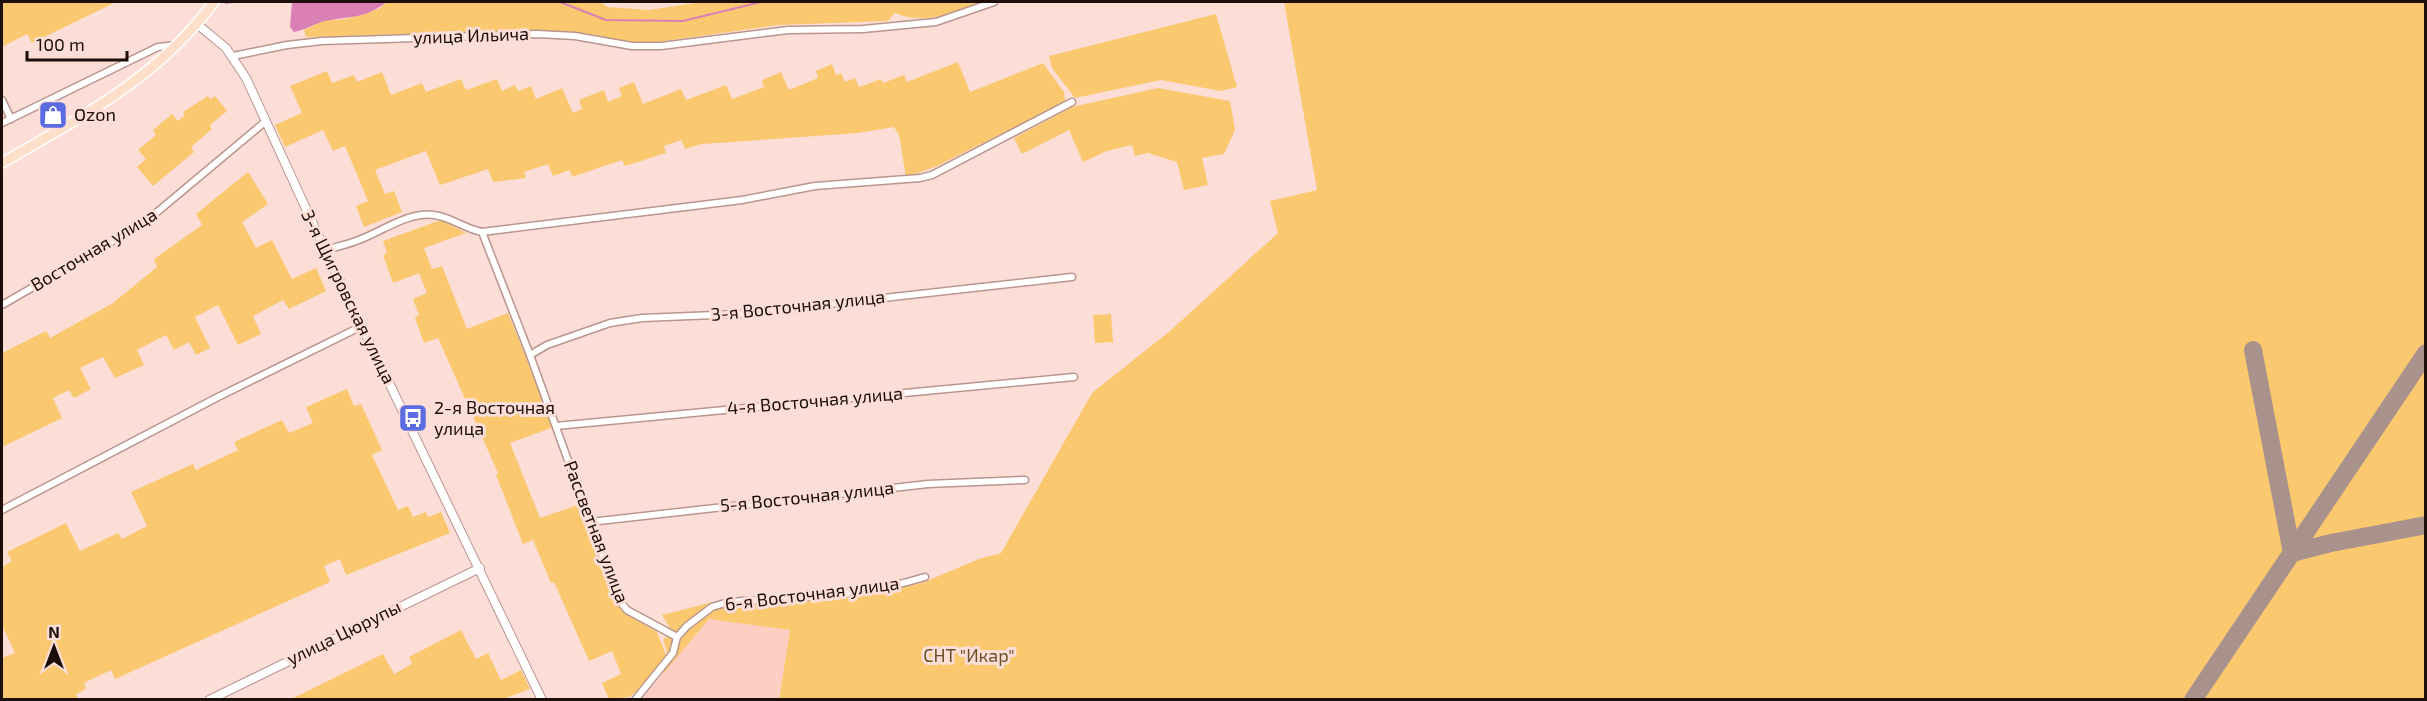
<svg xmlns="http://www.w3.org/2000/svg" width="2427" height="701" font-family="'Exo 2',sans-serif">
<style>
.built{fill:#fdcfc4}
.green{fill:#fac86f}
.water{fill:#da80b4}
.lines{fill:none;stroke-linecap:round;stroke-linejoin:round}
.stream{stroke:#da80b4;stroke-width:2}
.taxiway{stroke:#aa928c;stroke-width:18}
.minor-casing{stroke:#b9958d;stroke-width:9}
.tertiary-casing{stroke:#b9958d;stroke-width:10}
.primary-casing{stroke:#fff;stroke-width:12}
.minor{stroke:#fff;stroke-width:6}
.tertiary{stroke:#fff;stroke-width:8}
.primary{stroke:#fddfca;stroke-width:9}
.labels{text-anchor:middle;stroke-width:6;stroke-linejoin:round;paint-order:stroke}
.street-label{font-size:18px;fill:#1b0e0b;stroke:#fdded7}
.poi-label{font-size:18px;fill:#1b0e0b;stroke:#fdded7;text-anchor:start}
.park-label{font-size:18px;fill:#68522a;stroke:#fdded7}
</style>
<rect width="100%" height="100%" fill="#fdded7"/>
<polygon class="built" points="709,619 790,630 779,699 641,700"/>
<g class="green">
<polygon points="2,2 116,2 32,43 27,34 2,47"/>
<path d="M 387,2 L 600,2 L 608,7 L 649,10 L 702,2 L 984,2 C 958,14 921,25 895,13 L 888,21 L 779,25 L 650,43 L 626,42 L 572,32 L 537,30 L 306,37 L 304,30 L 323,21 L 346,19 L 379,9 Z"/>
<polygon points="1284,2 2425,2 2425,699 2201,700 2191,693 2187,700 779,700 790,630 709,619 663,674 669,658 663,639 674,634 662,615 717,601 760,596 825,598 876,593 922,583 979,559 1001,553 1092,393 1170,331 1278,233 1270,201 1317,190"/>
<polygon points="1216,14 1237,87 1221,91 1161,80 1075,98 1052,68 1049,56"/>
<polygon points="958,62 970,92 1043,63 1064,92 1065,102 935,167 906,177 899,135 894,127 858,133 702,144 685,149 681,140 664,146 666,153 625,166 622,160 572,177 570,170 553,176 548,164 524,172 526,178 493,182 488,169 440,185 426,151 375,170 385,194 394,191 402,212 364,227 356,206 368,201 345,146 333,151 323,130 285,147 275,125 302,113 290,86 327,71 332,83 354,75 357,82 382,72 391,95 422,83 426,92 461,79 466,90 497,79 502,91 515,85 518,91 531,86 536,99 562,88 573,113 582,109 579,100 604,90 608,102 622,96 619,88 634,82 643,104 681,89 686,100 726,85 732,99 764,87 762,80 781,72 789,90 818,78 816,71 832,64 836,75 841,73 845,82 855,78 859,87 881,79 883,83 904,75 907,82"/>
<polygon points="1158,88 1230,101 1235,130 1224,154 1202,158 1208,185 1184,190 1177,162 1148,153 1135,156 1132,145 1107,151 1083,162 1069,130 1022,154 1014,138 1072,107"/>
<polygon points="208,96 210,99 215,96 227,111 210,125 212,129 191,147 194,152 153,186 137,167 146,159 138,150 156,135 153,130 172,114 178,121 185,115 183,112"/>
<polygon points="248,172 268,204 242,222 256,248 272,240 292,279 316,268 326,291 289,309 283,300 253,316 261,334 238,345 218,305 195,317 210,348 196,355 189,342 174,350 166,335 137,350 144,365 115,378 103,357 80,368 91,389 74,398 69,390 53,398 62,418 2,447 2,353 46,331 50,338 113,303 157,267 154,259 202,225 196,214"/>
<polygon points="441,220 466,233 424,248 432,269 442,266 467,329 508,313 554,427 510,443 540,518 581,504 616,603 624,613 657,632 666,655 640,689 629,697 609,699 602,683 621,674 612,651 589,661 554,582 551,583 533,540 523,544 496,475 498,473 438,338 424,343 415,318 419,315 413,299 427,293 419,273 393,283 383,255 387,253 383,241"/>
<polygon points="1111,314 1113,342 1095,343 1093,315"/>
<polygon points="347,389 354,406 361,404 382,450 372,455 398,510 408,506 413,517 426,512 428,517 441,512 450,533 346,575 340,559 324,566 330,582 115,679 111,670 84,683 86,689 76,694 78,699 2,699 2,658 15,653 2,625 2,567 12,561 7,552 66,523 80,551 118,533 122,539 147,526 131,492 193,464 196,470 238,450 234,442 282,420 289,433 313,423 306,407"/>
<polygon points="461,630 476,659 488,653 501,680 521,670 530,689 501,700 291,699 383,654 394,674 412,664 409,657"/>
</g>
<path class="water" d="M 292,2 L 387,2 C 364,19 351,16 325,21 C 314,24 305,30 294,32 L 290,27 Z"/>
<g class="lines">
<g class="stream">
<polyline points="560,2 606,20 683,21 761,2"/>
<polyline points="226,3 232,2"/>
</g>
<g class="taxiway">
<polyline points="2253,350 2292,553 2331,543 2426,525"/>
<polyline points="2193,700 2426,353"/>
</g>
<g class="minor-casing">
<g id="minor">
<polyline points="233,56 287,45 322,41 537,34 575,36 632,46 661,46 788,30 863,29 936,22 994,2"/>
<polyline points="2,100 11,119"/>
<polyline points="2,123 158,47 177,45"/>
<polyline points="482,232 530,355 618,599 627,610 677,637"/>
<path d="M 325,250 C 335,247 346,245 356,241 C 380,233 408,211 434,215 C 451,217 465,229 482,232 L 742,200 L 815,186 L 920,178 L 932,175 L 1072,102"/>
<polyline points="2,305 144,223 266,121"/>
<polyline points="530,355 547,345 610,323 642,318 739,314 1072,277"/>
<polyline points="556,426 1074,377"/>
<polyline points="2,510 218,397 362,326"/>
<polyline points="590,522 928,484 1025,480"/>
<path d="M 635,700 L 673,653 L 677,637 L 687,626 L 712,607 L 728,602 C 795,597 861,597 925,577"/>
</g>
</g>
<g class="tertiary-casing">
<g id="tertiary">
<polyline points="197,24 226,48 246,78 325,250 542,700"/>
<polyline points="209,700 480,568"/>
</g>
</g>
<g class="primary-casing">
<path id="primary" d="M 2,163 C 81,117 158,78 214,2"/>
</g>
<use href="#minor" class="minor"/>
<use href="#tertiary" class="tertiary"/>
<use href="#primary" class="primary"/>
</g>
<defs>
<g id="shop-square" transform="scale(1.5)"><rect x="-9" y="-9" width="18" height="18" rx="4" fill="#5b6be2" stroke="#fdded7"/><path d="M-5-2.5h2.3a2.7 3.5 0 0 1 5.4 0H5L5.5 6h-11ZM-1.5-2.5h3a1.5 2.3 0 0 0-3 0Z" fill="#fff"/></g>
<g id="bus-square" transform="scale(1.5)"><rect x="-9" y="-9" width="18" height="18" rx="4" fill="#5b6be2" stroke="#fdded7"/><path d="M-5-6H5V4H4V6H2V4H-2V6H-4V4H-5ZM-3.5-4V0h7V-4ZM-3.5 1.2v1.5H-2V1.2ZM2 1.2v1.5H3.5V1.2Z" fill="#fff"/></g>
</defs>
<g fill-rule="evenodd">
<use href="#shop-square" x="53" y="115"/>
<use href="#bus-square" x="413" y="418"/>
</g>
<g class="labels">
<g class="street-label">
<text transform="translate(471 36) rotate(-2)" y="6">улица Ильича</text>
<text transform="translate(94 250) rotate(-31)" y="6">Восточная улица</text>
<text transform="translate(348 297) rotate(64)" y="6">3-я Щигровская улица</text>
<text transform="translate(798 306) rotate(-6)" y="6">3-я Восточная улица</text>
<text transform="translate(815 401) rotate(-5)" y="6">4-я Восточная улица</text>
<text transform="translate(807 497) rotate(-6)" y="6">5-я Восточная улица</text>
<text transform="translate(596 532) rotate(69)" y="6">Рассветная улица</text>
<text transform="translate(812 594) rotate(-7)" y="6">6-я Восточная улица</text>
<text transform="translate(344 633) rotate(-26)" y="6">улица Цюрупы</text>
</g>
<g class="poi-label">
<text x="74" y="121">Ozon</text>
<text x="434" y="414">2-я Восточная<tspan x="434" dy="21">улица</tspan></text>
</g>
<g class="park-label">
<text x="969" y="662">СНТ "Икар"</text>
</g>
</g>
<rect width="2427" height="701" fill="none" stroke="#1b0e0b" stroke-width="6"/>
<g transform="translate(54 647)" stroke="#fdded7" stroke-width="4.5" paint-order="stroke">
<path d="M0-4.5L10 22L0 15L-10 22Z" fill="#1b0e0b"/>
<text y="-9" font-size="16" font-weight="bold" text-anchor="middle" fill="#1b0e0b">N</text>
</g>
<path d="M27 51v9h100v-9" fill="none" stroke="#1b0e0b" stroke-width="3"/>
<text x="36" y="51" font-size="18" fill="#1b0e0b" stroke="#fdded7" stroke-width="4.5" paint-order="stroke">100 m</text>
</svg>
